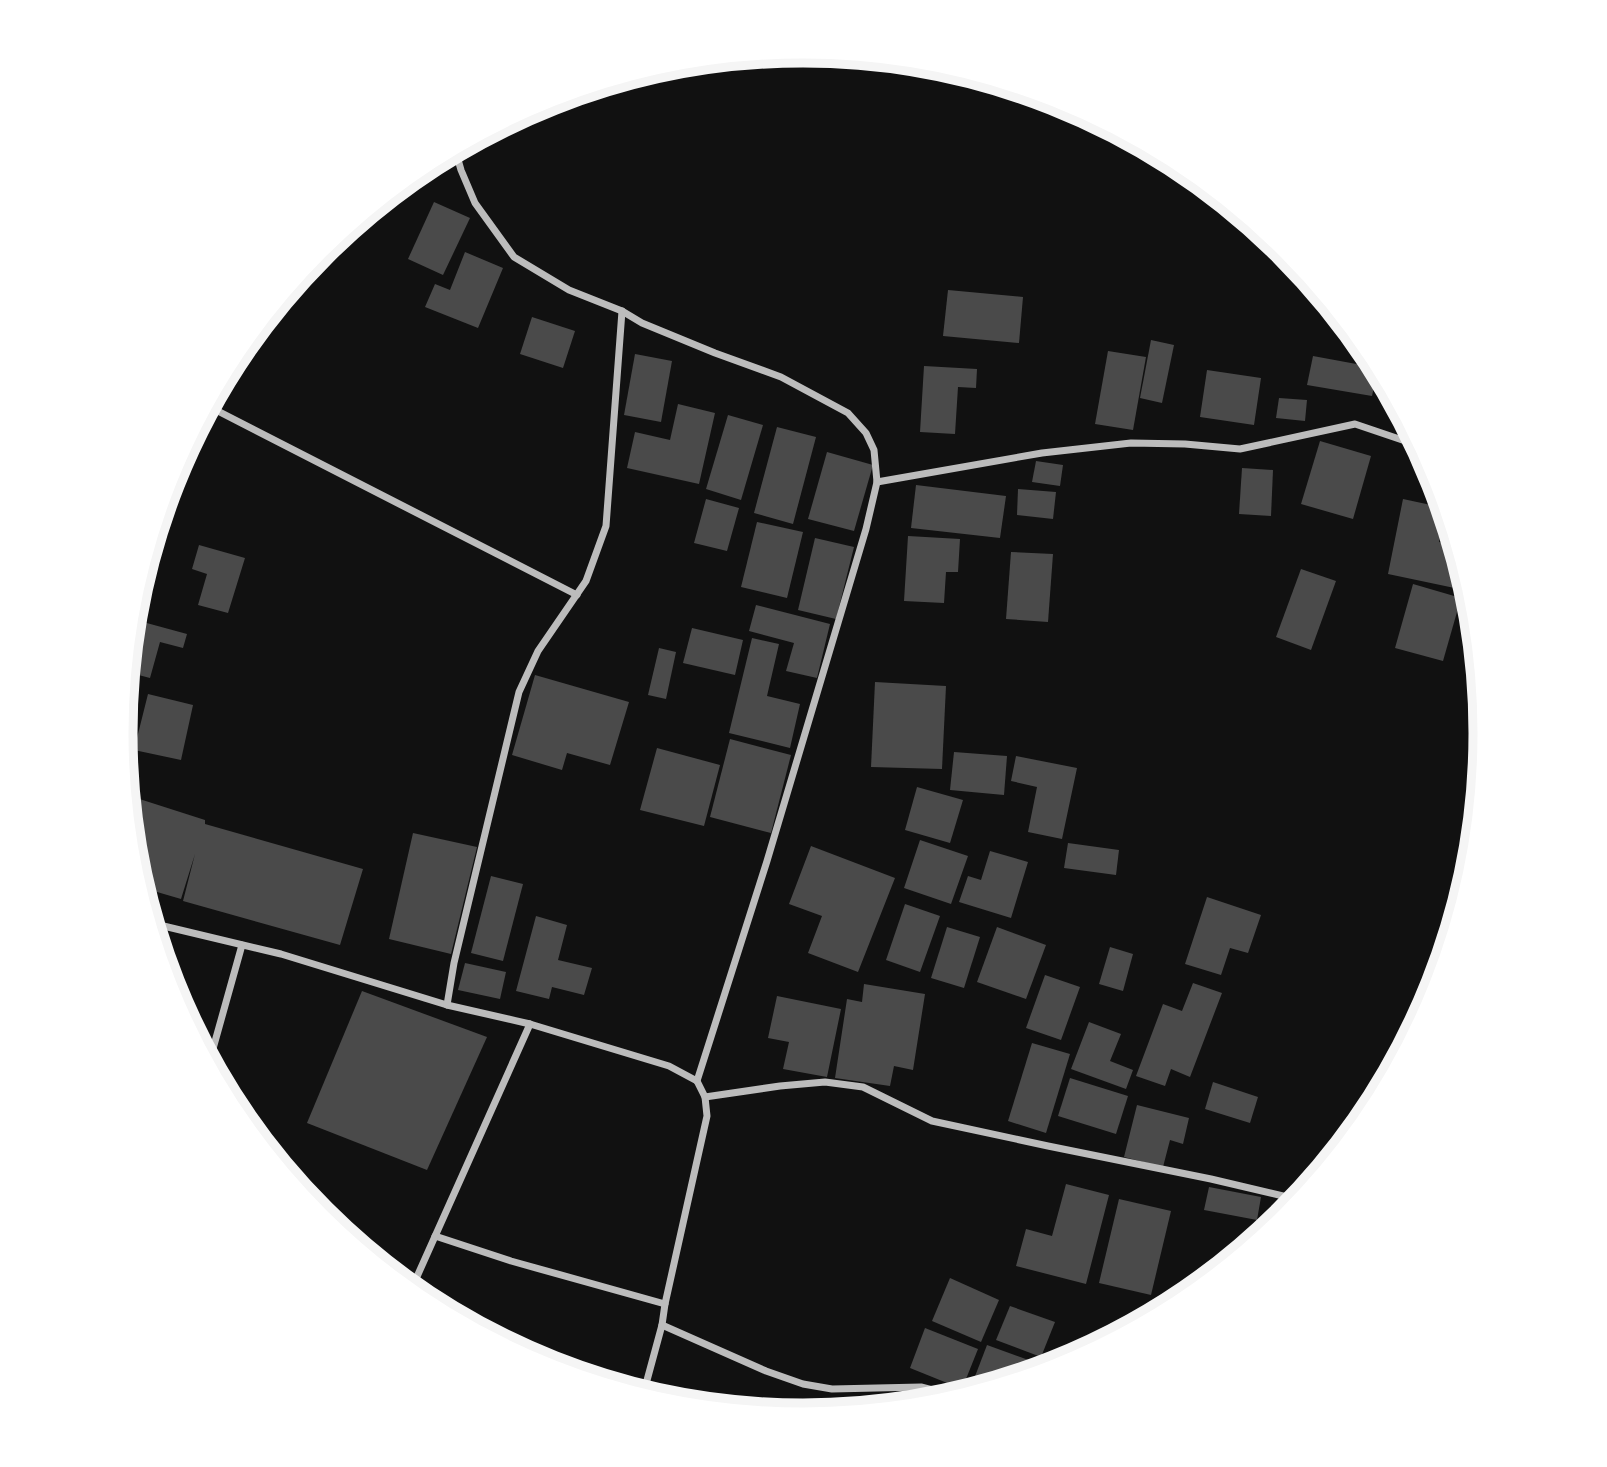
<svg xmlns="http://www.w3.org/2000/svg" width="1607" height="1467" font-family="'Zilla Slab',serif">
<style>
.building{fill:#4a4a4a}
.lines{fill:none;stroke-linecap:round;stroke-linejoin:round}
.minor{stroke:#bcbcbc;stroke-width:7}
.rim{fill:none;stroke:#f5f5f5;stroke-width:9}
</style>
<rect width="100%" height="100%" fill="#111"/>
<g class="building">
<polygon points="434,202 470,218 443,275 408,259"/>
<polygon points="465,252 503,268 478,328 425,307 435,284 450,290"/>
<polygon points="948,290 1023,297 1019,343 943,336"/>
<polygon points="532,317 575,331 563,368 520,354"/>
<polygon points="1151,340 1174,345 1162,403 1140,398"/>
<polygon points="1108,351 1146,357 1133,430 1095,424"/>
<polygon points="635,354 672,361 661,422 624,415"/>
<polygon points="1313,356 1378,368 1372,396 1307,385"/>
<polygon points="924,366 977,369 976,388 958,387 955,434 920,432"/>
<polygon points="1207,370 1261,378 1254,425 1200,417"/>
<polygon points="1279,398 1307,400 1305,421 1276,418"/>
<polygon points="678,404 715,413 699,484 627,468 635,432 670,440"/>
<polygon points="728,415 763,425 741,500 706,489"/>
<polygon points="777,427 816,437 793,524 754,513"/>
<polygon points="1320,441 1371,456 1353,519 1301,504"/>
<polygon points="827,452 873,465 854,531 808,519"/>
<polygon points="1036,461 1063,465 1060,486 1032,482"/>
<polygon points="1242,468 1273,470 1271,516 1239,514"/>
<polygon points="916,485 1006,496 1000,538 911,528"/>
<polygon points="1018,489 1056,492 1053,519 1017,515"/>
<polygon points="706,499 739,508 727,551 694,543"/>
<polygon points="1403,499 1445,508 1439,542 1457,546 1466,578 1464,590 1388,574"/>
<polygon points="757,522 803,532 787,598 741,587"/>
<polygon points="908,536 960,539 958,572 946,572 944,603 904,601"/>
<polygon points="815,538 854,547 836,619 798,610"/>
<polygon points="199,545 245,558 228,613 198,605 207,574 192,569"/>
<polygon points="1011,552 1053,554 1048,622 1006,619"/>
<polygon points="1301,569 1336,581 1311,650 1276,637"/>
<polygon points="1413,584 1461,598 1443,661 1395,648"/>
<polygon points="756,605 830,624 817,678 786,671 794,643 749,631"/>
<polygon points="132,619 187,634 183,648 160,642 150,678 127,672"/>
<polygon points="692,628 743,640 735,675 683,663"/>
<polygon points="752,638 779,644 767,696 800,704 790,748 729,733"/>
<polygon points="659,648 676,652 666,699 648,695"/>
<polygon points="1480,670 1484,709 1470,706"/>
<polygon points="535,675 629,702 610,765 567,753 562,770 512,755"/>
<polygon points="875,682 946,686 942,769 871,767"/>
<polygon points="148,694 193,705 181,760 134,750"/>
<polygon points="730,739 791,755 771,833 710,817"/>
<polygon points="657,748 720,765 704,826 640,810"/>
<polygon points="954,752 1007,756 1004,795 950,790"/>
<polygon points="1016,756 1077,768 1062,839 1028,832 1037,787 1011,781"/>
<polygon points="917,787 963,800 950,843 905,830"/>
<polygon points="127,795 205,820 205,824 363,869 340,945 183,901 195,854 181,899 140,887 134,866"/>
<polygon points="413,833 477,847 451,954 389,939"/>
<polygon points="920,840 968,856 951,904 904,888"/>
<polygon points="1068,843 1119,850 1116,875 1064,868"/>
<polygon points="811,846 895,878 858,972 808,953 822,916 789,904"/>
<polygon points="990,851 1028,862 1011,918 959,902 968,876 981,880"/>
<polygon points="491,876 523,884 503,961 471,953"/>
<polygon points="1207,897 1261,915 1248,953 1230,948 1221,975 1185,964"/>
<polygon points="905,904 940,916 920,972 886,960"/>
<polygon points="536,916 567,925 558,960 592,968 584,995 552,987 549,999 516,991"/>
<polygon points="947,927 980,937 964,988 931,978"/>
<polygon points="997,927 1046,945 1026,999 977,982"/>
<polygon points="1110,947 1133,954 1123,991 1099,984"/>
<polygon points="465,963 506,972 500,999 458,990"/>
<polygon points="1045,975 1080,987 1061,1040 1026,1028"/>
<polygon points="1193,983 1222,993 1190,1077 1171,1069 1165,1086 1136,1076 1163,1004 1182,1011"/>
<polygon points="864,984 925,994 913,1070 894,1066 890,1086 835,1078 847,999 862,1002"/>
<polygon points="362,991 487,1037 427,1170 307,1123"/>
<polygon points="777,996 841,1009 827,1077 783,1069 789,1042 768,1038"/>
<polygon points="1089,1022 1121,1034 1110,1061 1133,1070 1126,1089 1071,1069"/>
<polygon points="1032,1043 1070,1054 1046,1133 1008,1121"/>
<polygon points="1070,1078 1128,1096 1116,1134 1058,1116"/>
<polygon points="1213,1082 1258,1097 1250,1123 1205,1109"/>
<polygon points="1137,1105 1189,1118 1183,1144 1170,1140 1163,1167 1124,1157"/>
<polygon points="1345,1130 1355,1133 1339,1152"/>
<polygon points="1066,1184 1109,1195 1086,1284 1016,1266 1026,1229 1052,1236"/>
<polygon points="1209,1187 1261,1197 1257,1220 1204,1210"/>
<polygon points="1119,1199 1171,1211 1151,1295 1099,1283"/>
<polygon points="950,1278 999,1300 981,1342 932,1321"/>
<polygon points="1010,1306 1055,1322 1041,1357 996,1340"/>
<polygon points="925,1328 978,1349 962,1389 910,1368"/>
<polygon points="987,1345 1048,1367 1047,1370 993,1386 974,1379"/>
<polygon points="899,1395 927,1404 895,1407"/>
</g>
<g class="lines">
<g class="minor">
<polyline points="455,149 461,170 475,203 514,257 569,290 622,311 642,323 715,353 781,377 848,413 866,433 874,450 877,482 866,529 767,861 697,1081"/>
<polyline points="208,406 577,595"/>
<polyline points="877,482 1042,453 1131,443 1185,444 1240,449 1355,424 1420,446"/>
<polyline points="151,923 281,954 447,1005 530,1024 669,1066 697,1081 705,1097 707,1116 665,1304 662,1325 643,1395"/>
<polyline points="447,1005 454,963 519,692 538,651 586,581 606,526 622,311"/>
<polyline points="209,1063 242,945"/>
<polyline points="705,1097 780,1086 825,1082 863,1087 932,1121 1048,1146 1211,1179 1300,1200"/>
<polyline points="435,1236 511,1261 665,1304"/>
<polyline points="411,1290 530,1024"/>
<polyline points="662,1325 766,1371 803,1384 832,1389 921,1387 948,1394"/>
</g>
</g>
<path d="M0 0H1607V1467H0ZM133 733a670 670 0 1 1 1340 0a670 670 0 1 1-1340 0Z" fill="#fff" fill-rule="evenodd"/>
<path class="rim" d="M133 733a670 670 0 1 1 1340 0a670 670 0 1 1-1340 0Z"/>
</svg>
